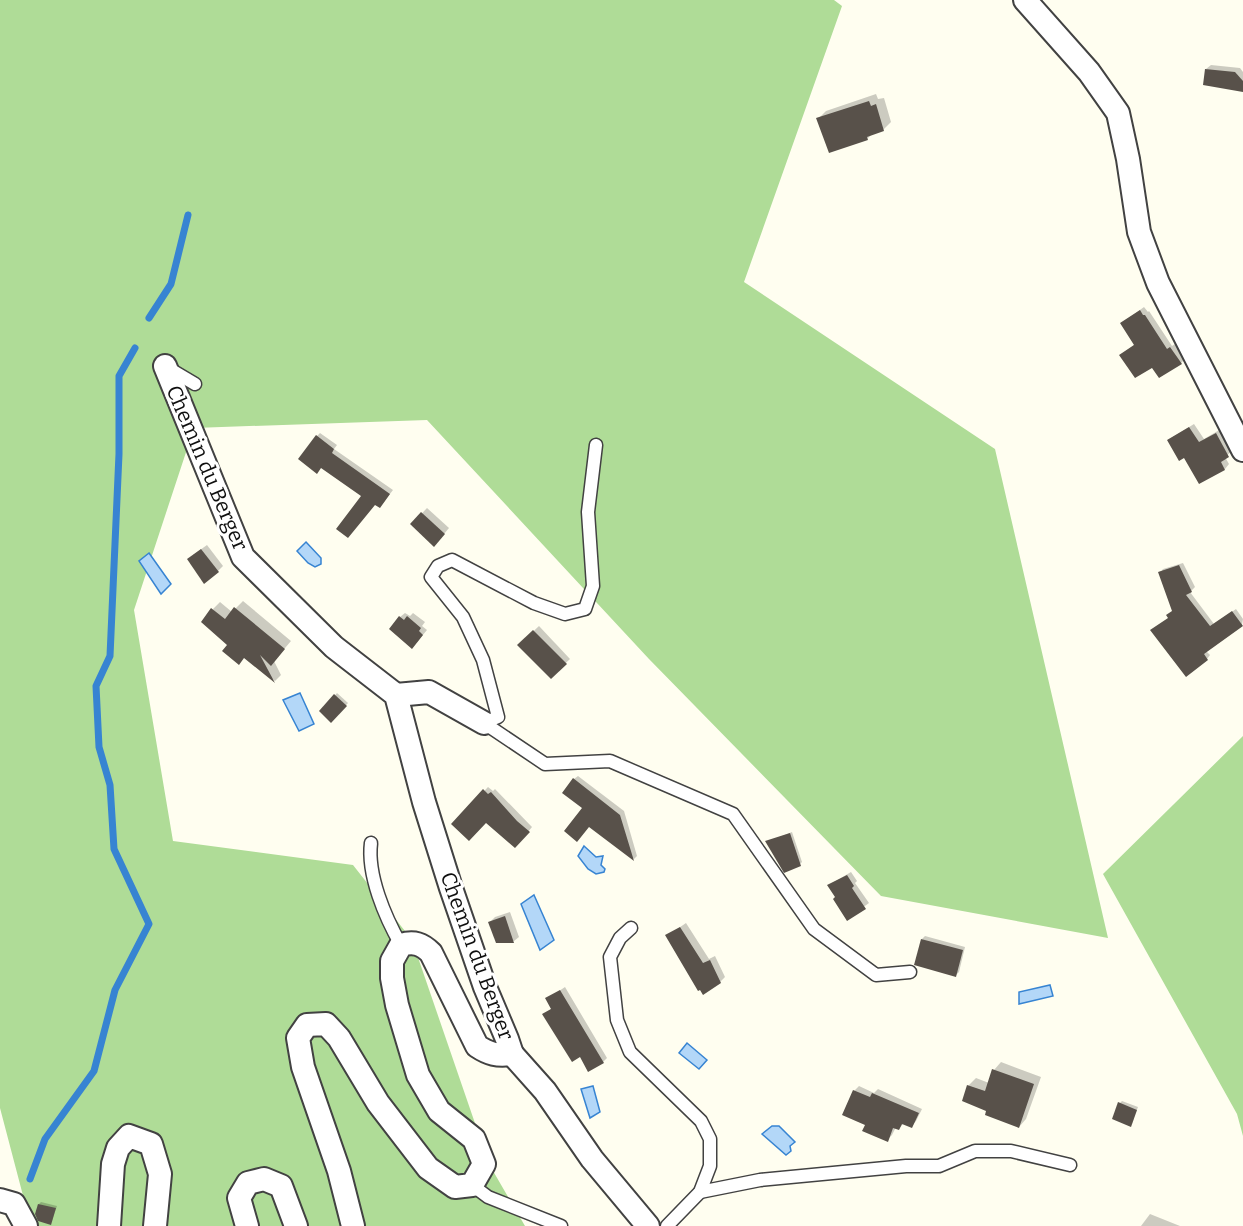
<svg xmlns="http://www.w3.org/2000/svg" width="1243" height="1226" font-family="Bitter,serif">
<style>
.forest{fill:#afdc97}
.water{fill:#b3d7f8;stroke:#3784d2;stroke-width:1.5}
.shadow{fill:#0003}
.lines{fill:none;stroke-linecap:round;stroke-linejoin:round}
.stream{stroke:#3784d2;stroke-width:7}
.building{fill:#58514a}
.service-casing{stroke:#424242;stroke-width:15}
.minor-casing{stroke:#424242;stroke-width:26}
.service{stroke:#fff;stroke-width:12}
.minor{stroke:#fff;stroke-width:22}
.labels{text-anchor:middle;stroke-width:6;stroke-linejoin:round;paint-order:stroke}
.street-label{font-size:21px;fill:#0f0f0f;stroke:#fff}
</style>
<rect width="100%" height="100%" fill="#fffef0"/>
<g class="forest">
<polygon points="0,0 834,0 842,6 744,282 995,449 1108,938 881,896 649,659 427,420 194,428 134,610 173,841 353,865 412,940 489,1164 525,1226 31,1226 0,1108"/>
<polygon points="1243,736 1243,1136 1237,1114 1103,874"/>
</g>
<g class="water">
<polygon points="306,542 321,558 321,564 315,567 308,563 297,551"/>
<polygon points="149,553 171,584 161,594 139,561"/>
<polygon points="300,693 314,724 299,731 283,700"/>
<polygon points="584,846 596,857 603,856 601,865 605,869 604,872 596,874 588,869 578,856"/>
<polygon points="534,895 554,940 540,950 521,904"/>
<polygon points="1050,985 1053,996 1019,1004 1019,992"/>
<polygon points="687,1043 707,1060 699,1069 679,1053"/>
<polygon points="593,1086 600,1112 590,1118 581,1089"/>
<polygon points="772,1126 779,1126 795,1142 790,1146 791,1151 786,1155 762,1134"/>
</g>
<g class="shadow">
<polygon points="1211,65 1240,68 1243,72 1243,90 1206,69"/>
<polygon points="876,94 878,99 884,98 891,122 883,130 873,133 867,139 818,119 826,111"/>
<polygon points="1144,307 1148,312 1149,311 1172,346 1175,344 1185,359 1181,363 1152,366 1121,355 1135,344 1122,323"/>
<polygon points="1194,424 1204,439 1221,429 1232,451 1225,457 1229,464 1225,469 1200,482 1184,456 1168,440"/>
<polygon points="320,433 337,445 334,449 393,490 383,503 363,496 317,436"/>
<polygon points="427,508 449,528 439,540 412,524"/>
<polygon points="207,545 223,566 218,571 193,555"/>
<polygon points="1183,563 1195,587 1190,592 1214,624 1236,609 1243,619 1242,625 1206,651 1210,655 1207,659 1169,617 1174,610 1160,573 1163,569"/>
<polygon points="243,601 291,641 274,661 281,675 275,681 229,644 213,609 220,602 232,612"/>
<polygon points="405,613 410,616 413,613 425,622 422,626 427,630 417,642 400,617"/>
<polygon points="539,626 570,659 551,677 519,645"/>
<polygon points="337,693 348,703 331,721 321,711"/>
<polygon points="578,776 624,811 637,856 634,859 590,825 574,779"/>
<polygon points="488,787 493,791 495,789 532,827 519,843 486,821 453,824"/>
<polygon points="792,832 802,862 800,864 767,842"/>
<polygon points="851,872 857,881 855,883 869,903 847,919 829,885"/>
<polygon points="510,912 519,937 514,941 497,941 490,922 495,917"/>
<polygon points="686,923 709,959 715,956 725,977 720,982 667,936"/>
<polygon points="925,936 965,947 959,972 956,975 922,939"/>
<polygon points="565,987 607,1058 603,1062 580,1055 544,1015 552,1008 547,999"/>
<polygon points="1001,1062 1041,1077 1026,1119 1019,1127 988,1110 968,1086 976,1078 989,1083 994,1070"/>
<polygon points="859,1086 874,1093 878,1089 922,1109 916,1121 912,1126 904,1123 899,1128 896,1127 892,1135 887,1140 866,1124 854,1091"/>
<polygon points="1122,1101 1138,1107 1132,1123 1120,1103"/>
<polygon points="41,1202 57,1206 51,1223 39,1204"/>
<polygon points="1150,1214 1180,1226 1141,1226"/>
</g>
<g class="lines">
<g class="stream">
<polyline points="149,318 171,284 188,215"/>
<polyline points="30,1179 45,1139 94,1071 115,990 149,924 114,849 110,785 99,747 96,686 110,656 119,454 119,376 135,348"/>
</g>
</g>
<g class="building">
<polygon points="1205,69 1235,72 1243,81 1243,92 1203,85"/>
<polygon points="869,101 871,106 876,104 884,131 867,137 868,140 829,153 816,118"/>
<polygon points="1140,310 1143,315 1145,315 1167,349 1170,347 1182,364 1159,378 1152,368 1135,378 1119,355 1134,345 1120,323"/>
<polygon points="1189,427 1199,442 1216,433 1229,457 1221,462 1225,470 1199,484 1184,458 1179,461 1167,440"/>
<polygon points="316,435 334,449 332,453 390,494 380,508 375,505 348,538 336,529 361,496 321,468 317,474 298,459"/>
<polygon points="421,512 445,534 434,547 410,524"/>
<polygon points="201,549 219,572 204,584 187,559"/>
<polygon points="1179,565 1192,592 1186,595 1210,626 1232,611 1243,626 1204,654 1208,660 1186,677 1150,630 1168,618 1166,615 1172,611 1158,572"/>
<polygon points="234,607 285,649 271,666 260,655 275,683 244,658 239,665 222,651 227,645 201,622 211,608 225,619"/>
<polygon points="399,616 404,620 407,616 421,628 419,631 423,635 412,649 389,629"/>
<polygon points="533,630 567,664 551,679 517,645"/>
<polygon points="334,694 347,706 331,723 319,711"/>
<polygon points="573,778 620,815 634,861 589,827 577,842 564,831 582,808 562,793"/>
<polygon points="483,789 488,794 491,792 517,821 530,832 515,848 486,823 469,841 451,824"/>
<polygon points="790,833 801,866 784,873 765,841"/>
<polygon points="847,875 854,886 852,888 866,909 847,921 833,899 835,897 827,885"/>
<polygon points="505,916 514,943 496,943 488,922"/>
<polygon points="680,927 703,963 710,960 721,983 703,995 700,990 698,991 665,935"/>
<polygon points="921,939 963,950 956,977 914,965"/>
<polygon points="560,990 604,1063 588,1072 580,1057 572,1062 542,1014 551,1009 545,998"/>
<polygon points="992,1069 1034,1084 1019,1128 985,1115 986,1111 962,1101 967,1085 985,1091"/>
<polygon points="853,1090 870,1097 872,1093 919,1113 912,1128 902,1124 899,1130 893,1128 888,1142 862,1131 865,1125 842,1115"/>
<polygon points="1118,1102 1137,1110 1131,1127 1112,1119"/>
<polygon points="38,1204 56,1208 51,1225 38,1221 35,1214"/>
</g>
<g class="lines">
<g class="service-casing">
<g id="service">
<polyline points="168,368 195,384"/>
<polyline points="484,723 545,764 610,761 733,814 814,929 876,975 910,972"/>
<polyline points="484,723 498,717 483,660 463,617 431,577 438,566 452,560 534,603 565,614 585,609 593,586 588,512 596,445"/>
<path d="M 371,843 C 367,875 385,917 401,945"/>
<polyline points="631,928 620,938 610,957 617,1020 630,1052 701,1121 710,1139 710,1166 700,1192 667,1226"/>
<polyline points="472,1185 488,1197 561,1226"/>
<polyline points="700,1192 760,1180 906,1166 939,1166 975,1151 1011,1151 1070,1165"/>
</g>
</g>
<g class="minor-casing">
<g id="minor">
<polyline points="1025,0 1089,72 1118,113 1128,159 1139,232 1158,283 1243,450"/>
<path d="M 165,366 L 243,557 L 334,647 L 396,695 L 424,802 L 451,888 L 485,987 L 507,1039 L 512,1054 C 497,1056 489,1054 477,1046 L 431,953 C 422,944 414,941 401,945 L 392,961 L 392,978 L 397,1005 L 418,1075 L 439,1111 L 474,1139 L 484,1164 L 472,1185 L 455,1187 L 428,1168 L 378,1103 L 339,1038 L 326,1024 L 307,1025 L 298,1038 L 303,1067 L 339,1171 L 353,1226"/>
<polyline points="396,695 429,692 484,723"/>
<polyline points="512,1054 545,1091 592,1159 648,1226"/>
<polyline points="0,1200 14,1204 26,1226"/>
<polyline points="109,1226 113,1164 118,1148 129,1136 151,1144 160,1174 155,1226"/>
<polyline points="247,1226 239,1198 248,1183 264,1179 281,1186 296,1226"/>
</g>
</g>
<use href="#service" class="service"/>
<use href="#minor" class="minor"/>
</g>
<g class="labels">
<g class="street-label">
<text transform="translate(207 468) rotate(67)" y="7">Chemin du Berger</text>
<text transform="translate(477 956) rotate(70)" y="7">Chemin du Berger</text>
</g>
</g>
</svg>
